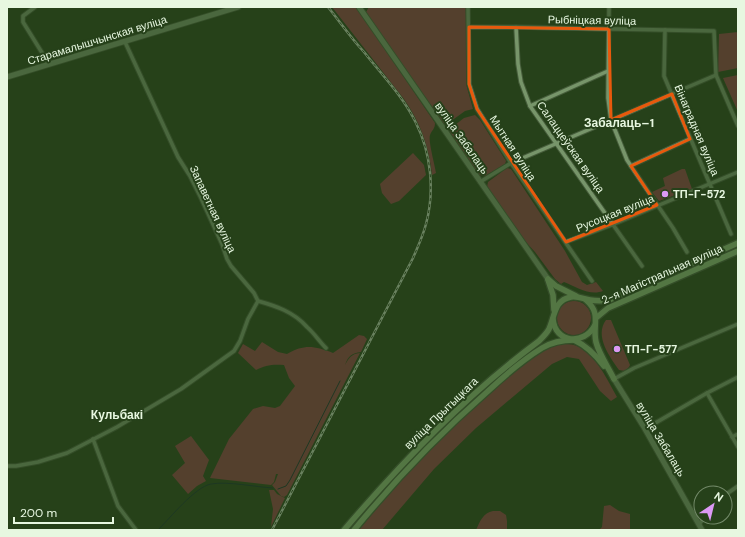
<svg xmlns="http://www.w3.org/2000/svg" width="745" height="537" font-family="'DM Sans',sans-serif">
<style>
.green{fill:#8c3e45}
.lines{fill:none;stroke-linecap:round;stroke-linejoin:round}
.stream{stroke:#142c2d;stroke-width:1}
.street-casing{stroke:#465d3b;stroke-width:5.5}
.secondary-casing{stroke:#465d3b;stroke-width:7}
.primary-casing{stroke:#465d3b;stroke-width:8}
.street{stroke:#77956a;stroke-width:3.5}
.secondary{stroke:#77956a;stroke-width:5}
.primary{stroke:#8ab677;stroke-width:5.5}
.rail-casing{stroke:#bdd0b5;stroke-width:2.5}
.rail{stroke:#26411a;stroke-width:1;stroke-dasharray:3;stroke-linecap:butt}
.marked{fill:none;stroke:#e8590c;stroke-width:3;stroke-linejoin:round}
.poi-dot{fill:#dc99f5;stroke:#26411a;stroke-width:1.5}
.labels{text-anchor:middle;stroke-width:4;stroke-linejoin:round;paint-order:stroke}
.street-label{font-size:11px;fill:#e7f7e0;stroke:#26411a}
.poi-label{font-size:11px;font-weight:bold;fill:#e7f7e0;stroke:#26411a;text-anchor:start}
.neighbourhood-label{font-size:12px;font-weight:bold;fill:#e7f7e0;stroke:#26411a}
</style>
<rect width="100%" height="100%" fill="#26411a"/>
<g class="green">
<path d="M 332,7 L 356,7 L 435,123 C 435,129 432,130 430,135 C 428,141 435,165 436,173 L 432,175 C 429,146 420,122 404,99 Z"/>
<polygon points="369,7 466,7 466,84 473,109 465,111 447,124 443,123 366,12"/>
<polygon points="737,7 738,7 738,68 718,72 719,34 738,32"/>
<polygon points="738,75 738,112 723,78"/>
<polygon points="475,115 480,120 506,161 505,164 485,176 479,175 450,132 451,128 464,118"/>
<polygon points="413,153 424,165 426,175 399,201 391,204 382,193 380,184"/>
<path d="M 507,168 L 511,169 L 565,251 L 582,282 L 587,285 L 596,282 L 603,291 C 590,296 576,287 564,282 L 561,284 L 555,279 L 535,252 L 524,240 L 487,187 L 488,182 Z"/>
<polygon points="682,169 685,169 692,189 659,201 652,192 665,186 663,178"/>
<circle cx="574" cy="318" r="17"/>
<path d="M 606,320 L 611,320 L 630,365 L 629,367 L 625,371 L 619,370 C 610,357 594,336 606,320 Z"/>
<path d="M 359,335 L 364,336 L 367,339 L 361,352 C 352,353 348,356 345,365 C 349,358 351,354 360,353 L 287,495 L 284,497 L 281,496 L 272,485 L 275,482 L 278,474 L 276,474 L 274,482 L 271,485 L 210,478 L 229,439 L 253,409 L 263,406 L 275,408 L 280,406 L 295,386 L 289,378 L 284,365 C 273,364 265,365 256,370 L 238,353 L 243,344 L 255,351 L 262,342 L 278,352 L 287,354 C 305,344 314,346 333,353 Z"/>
<path d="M 562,344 C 567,344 572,344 577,346 C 595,353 608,381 617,397 L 611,401 L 600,391 L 579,359 L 567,357 L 552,364 L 476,428 L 434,469 L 382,530 L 359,530 C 404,475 453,423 508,377 C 525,364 540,347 562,344 Z"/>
<polygon points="191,436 209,460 203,476 206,481 197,486 188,494 172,475 185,463 175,446"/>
<polygon points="269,490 274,490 277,494 285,498 271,527 273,509"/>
<polygon points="610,505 619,511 630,514 630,530 599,530 602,527 604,506"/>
<path d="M 493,511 L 500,511 L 506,515 L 507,521 L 507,530 L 476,530 C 480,521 483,513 493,511 Z"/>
</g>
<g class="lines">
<g class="stream">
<polyline points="278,489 286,486 290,480 340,381"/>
<path d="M 158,530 C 170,518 195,487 211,484 C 228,481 255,487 273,488"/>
</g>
<g class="street-casing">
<g id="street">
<polyline points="35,7 23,16 23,22 49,64"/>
<polyline points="468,7 469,84 477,109 511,163 592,281"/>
<polyline points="609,7 608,98 611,120 627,160 673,228 687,252"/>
<polyline points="469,27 516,27 714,31 716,75 738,126"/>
<polyline points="516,27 518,64 521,82 530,106 642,266"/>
<polyline points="665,30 664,76 731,234"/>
<path d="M 125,42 L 178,157 L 190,176 L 201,198 L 222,244 L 227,259 L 231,266 L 254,293 L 258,301 C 276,306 294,312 307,327 C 314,333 319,341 326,348"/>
<polyline points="530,106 608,71"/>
<polyline points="631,166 690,139"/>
<polyline points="480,182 511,163 716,75"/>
<polyline points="566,242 614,224 738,172"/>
<polyline points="614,379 634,368 738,324"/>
<polyline points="707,393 738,447"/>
<polyline points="645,429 707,393 738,377"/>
<polyline points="732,437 738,434"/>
<polyline points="93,439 118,506 136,530"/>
<polyline points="7,466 16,466 38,462 67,453 117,427 181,389 234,351 240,341 248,319 258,301"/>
<polyline points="725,495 738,486"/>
<polyline points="699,524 705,517"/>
</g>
</g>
<g class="secondary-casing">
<g id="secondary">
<polyline points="359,7 548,279"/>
<polyline points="7,77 238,7"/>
<polyline points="614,379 645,429 702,530"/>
</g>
</g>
<g class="primary-casing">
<g id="primary">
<polyline points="548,279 556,286 576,296"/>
<polyline points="548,280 553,295 554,310"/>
<path d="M 586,300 C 602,314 592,325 596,342 C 599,354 608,367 614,379"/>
<polyline points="596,318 608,308 738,251"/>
<path d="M 553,319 C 555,343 584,346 595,325"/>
<path d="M 574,340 C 587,346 595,354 604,366"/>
<path d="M 344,530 C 403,461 466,395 539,341 C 543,337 547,333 549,329 C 555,316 554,300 571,297 C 578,296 584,299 590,300 C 596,301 603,301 609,300 L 738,243"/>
<path d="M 354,530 C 395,480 439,434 487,392 C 503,377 524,359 542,348 C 552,342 563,340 574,340"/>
</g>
</g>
<use href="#street" class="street"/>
<use href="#secondary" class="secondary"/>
<use href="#primary" class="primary"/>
<g class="rail-casing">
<path id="rail" d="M 272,530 L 413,258 C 418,246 423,236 426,224 C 435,191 431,153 416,123 C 403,96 382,75 364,52 C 351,38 340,22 328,7"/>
</g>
<use href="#rail" class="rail"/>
</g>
<path d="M0 0H745V537H0ZM 469,27 L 609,29 L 611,120 L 672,94 L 690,139 L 631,166 L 657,205 L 566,242 L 477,109 L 469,84 Z" fill="#26411a" fill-opacity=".55" fill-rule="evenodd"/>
<path class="marked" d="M 469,27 L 609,29 L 611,120 L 672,94 L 690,139 L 631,166 L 657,205 L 566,242 L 477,109 L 469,84 Z"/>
<g class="poi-dot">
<circle cx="665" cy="194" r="4"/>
<circle cx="617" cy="349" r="4"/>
</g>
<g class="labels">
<g class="street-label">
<text transform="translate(592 20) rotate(1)" y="4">Рыбніцкая вуліца</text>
<text transform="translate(97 40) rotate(-17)" y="4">Старамалышчынская вуліца</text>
<text transform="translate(697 130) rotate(67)" y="4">Вінаградная вуліца</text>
<text transform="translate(462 138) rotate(55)" y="4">вуліца Забалаць</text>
<text transform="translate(571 147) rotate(55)" y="4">Салаццеўская вуліца</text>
<text transform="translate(513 148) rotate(57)" y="4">Мытная вуліца</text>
<text transform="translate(213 209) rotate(65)" y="4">Запаветная вуліца</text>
<text transform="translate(615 213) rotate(-22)" y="4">Русоцкая вуліца</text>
<text transform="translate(662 274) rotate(-24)" y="4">2-я Магістральная вуліца</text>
<text transform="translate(441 413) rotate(-44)" y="4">вуліца Прытыцкага</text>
<text transform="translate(661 439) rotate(59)" y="4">вуліца Забалаць</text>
</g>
<g class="poi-label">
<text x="673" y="198">ТП-Г-572</text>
<text x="625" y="353">ТП-Г-577</text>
</g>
<g class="neighbourhood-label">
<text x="619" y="127">Забалаць–1</text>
<text x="117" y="419">Кульбакі</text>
</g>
</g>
<rect width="745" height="537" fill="none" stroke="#e7f7e0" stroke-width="16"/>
<g transform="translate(713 505) rotate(35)"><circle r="19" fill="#26411a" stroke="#738a69"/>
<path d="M0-3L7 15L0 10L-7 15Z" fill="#dc99f5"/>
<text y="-6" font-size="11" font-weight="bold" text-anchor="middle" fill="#e7f7e0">N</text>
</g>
<path d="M14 517v6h99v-6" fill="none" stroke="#e7f7e0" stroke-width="2"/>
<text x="20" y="517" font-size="12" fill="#e7f7e0" stroke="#26411a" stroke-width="3" paint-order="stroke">200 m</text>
</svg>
